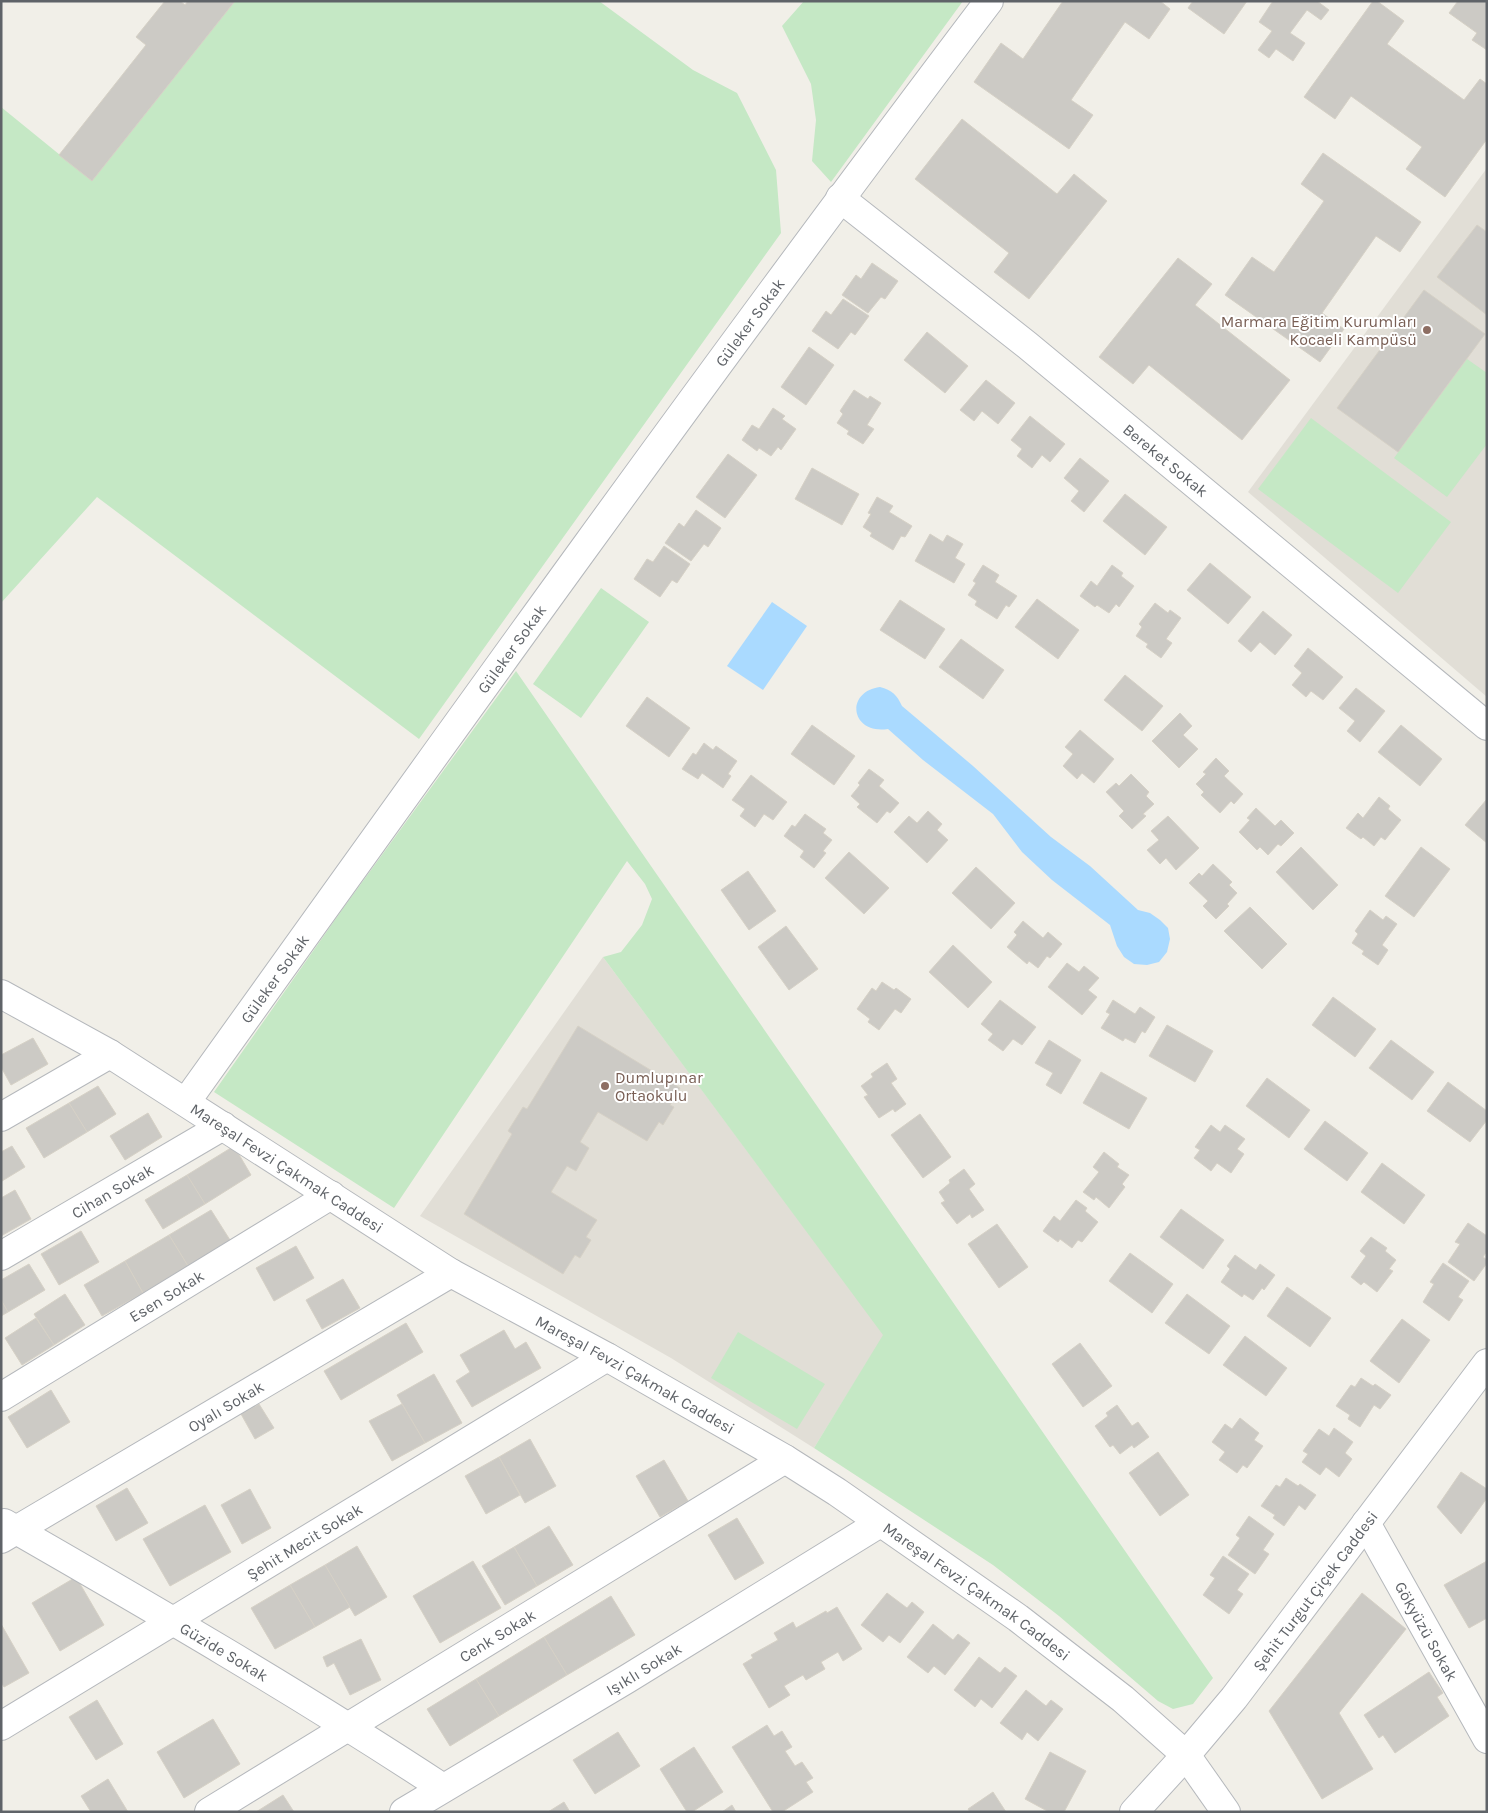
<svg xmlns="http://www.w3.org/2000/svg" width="1488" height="1813" font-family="Karla,sans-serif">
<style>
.education{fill:#e1ded6}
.green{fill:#c5e8c5}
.water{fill:#aadaff}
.building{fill:#cccac5;stroke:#d6d1c6}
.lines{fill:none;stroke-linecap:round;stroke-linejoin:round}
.minor-casing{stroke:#b5b8bc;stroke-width:30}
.tertiary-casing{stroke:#b5b8bc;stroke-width:30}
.minor{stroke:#fff;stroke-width:28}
.tertiary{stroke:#fff;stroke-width:28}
.education-dot{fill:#8d6e63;stroke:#fff;stroke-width:2}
.labels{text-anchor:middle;stroke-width:4;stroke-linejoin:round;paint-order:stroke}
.street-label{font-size:16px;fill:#5f6368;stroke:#fff}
.education-label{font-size:16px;fill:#785e54;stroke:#fff;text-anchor:end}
</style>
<rect width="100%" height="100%" fill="#f1efe8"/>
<g class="education">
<polygon points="1487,168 1487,697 1248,492"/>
<polygon points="603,957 884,1335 814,1448 671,1358 420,1216"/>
</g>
<g class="green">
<polygon points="235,1 599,1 693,70 737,93 776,170 781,233 419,739 97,497 1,603 1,107 92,181"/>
<polygon points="804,1 963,1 831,182 812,161 816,120 811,84 782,26"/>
<polygon points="1467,359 1487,373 1487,444 1447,497 1394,458"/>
<polygon points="1311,418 1451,522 1398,593 1258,489"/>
<polygon points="601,588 649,622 581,718 533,684"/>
<polygon points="516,671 1213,1678 1193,1704 1173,1709 1158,1701 1059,1616 993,1565 814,1448 883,1335 603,957 621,952 642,925 652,899 645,884 627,861 394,1208 214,1092 344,907"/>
<polygon points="738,1332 825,1384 797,1429 711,1378"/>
</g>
<g class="water">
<polygon points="772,602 807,626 763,690 727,666"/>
<path d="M 880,687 C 892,690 897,695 902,706 L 973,766 L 1051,837 L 1090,866 L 1138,910 L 1150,913 L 1160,920 L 1168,928 L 1170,939 L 1167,952 L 1159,962 L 1147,965 L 1134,964 L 1124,957 L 1117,946 L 1110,925 L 1052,880 L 1022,852 L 993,814 L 923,760 L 888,729 C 851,735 844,692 880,687 Z"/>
</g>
<g class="building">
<polygon points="165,1 180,1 185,5 188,1 235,1 92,181 59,155 146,45 136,37"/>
<polygon points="1063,1 1160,1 1170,9 1149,39 1125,22 1071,100 1093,115 1069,149 974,82 1001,43 1023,59"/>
<polygon points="1193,1 1247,1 1224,34 1188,8"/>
<polygon points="1273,1 1317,1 1329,10 1321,20 1307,10 1290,33 1305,43 1293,61 1276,49 1269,58 1258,50 1272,31 1259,22"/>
<polygon points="1373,1 1377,1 1404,21 1387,44 1464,100 1480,79 1487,84 1487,139 1445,197 1406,169 1422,147 1351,96 1335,119 1304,97"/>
<polygon points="1458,1 1487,1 1487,50 1472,40 1477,33 1449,13"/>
<polygon points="962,119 1057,194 1074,174 1107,201 1029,299 994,272 1009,253 915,179"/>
<polygon points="1323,153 1421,222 1400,252 1376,236 1322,313 1344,329 1320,362 1225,295 1252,257 1274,272 1324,201 1301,184"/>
<polygon points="1477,225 1487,232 1487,315 1437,277"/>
<polygon points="1178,258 1212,284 1195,305 1290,380 1242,440 1149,365 1133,384 1099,357"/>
<polygon points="872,263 898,281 885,299 881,297 868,313 842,295 856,275 861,279"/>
<polygon points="1424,290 1485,334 1398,452 1337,408"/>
<polygon points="843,299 869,316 855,335 851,332 838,349 812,331 826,311 831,315"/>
<polygon points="927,332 968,366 945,393 904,360"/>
<polygon points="809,347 834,365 806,405 781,387"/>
<polygon points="986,380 1015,403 998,424 982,411 974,421 960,410"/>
<polygon points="854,390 868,399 870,396 881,403 867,425 874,429 863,444 847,434 849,431 837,423 843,414 840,411"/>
<polygon points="773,408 785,416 782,419 796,429 781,450 778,447 771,456 759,448 757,451 742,440 752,425 759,429"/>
<polygon points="1030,416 1065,444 1050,462 1042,455 1032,468 1017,456 1022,449 1011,440"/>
<polygon points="728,454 757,475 725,518 696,497"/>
<polygon points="1080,458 1109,481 1084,512 1071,501 1079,491 1064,478"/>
<polygon points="812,468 859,494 842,525 795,499"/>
<polygon points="1125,494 1167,527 1145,555 1103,521"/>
<polygon points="877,497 893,506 889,512 912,526 905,537 901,536 893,550 870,536 872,533 863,527 871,514 868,513"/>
<polygon points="696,510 721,528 708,547 704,544 691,561 665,543 679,523 684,527"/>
<polygon points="930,534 943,542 947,535 963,544 955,558 965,564 954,583 915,561"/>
<polygon points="664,546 690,564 677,583 672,580 660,597 634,579 647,559 653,562"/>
<polygon points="1210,563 1251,597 1228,624 1187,590"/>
<polygon points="983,565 999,575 995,582 1017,596 1009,607 1006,605 997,619 975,605 977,601 968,595 976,583 973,581"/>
<polygon points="1112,565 1123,573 1121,576 1134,586 1119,607 1116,604 1109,613 1097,605 1095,607 1080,596 1091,581 1097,586"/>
<polygon points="1037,599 1079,630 1058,659 1015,627"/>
<polygon points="900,600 945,629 925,659 880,630"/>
<polygon points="1155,603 1168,613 1170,610 1181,618 1166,639 1172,643 1161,658 1146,647 1148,644 1136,636 1142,627 1139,624"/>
<polygon points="1263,611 1292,635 1275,655 1260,642 1251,652 1238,641"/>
<polygon points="961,639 1004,670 983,699 939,667"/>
<polygon points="1308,648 1343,677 1323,700 1311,691 1306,697 1292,685 1302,673 1294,666"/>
<polygon points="1125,675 1163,706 1142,731 1104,700"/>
<polygon points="1356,688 1385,711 1360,742 1347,731 1355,721 1339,708"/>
<polygon points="647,697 690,728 669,757 626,726"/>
<polygon points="1180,713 1192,726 1183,735 1198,749 1179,768 1152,741"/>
<polygon points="812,725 855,756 834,785 791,754"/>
<polygon points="1401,725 1442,759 1420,786 1378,752"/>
<polygon points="1080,730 1114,759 1094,783 1082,773 1077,779 1063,766 1073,754 1065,747"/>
<polygon points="704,743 713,750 716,746 737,761 728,774 731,776 723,788 702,773 698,779 682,769 693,753 696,755"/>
<polygon points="1216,758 1229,771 1224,776 1243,794 1234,804 1231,801 1220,813 1201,795 1204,792 1196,784 1206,774 1203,772"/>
<polygon points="869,769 884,780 879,786 899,803 890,813 887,811 877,823 857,807 860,804 851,796 860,785 858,783"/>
<polygon points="1131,774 1149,792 1146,796 1154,804 1143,814 1146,816 1132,829 1119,816 1124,811 1106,792 1116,783 1119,786"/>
<polygon points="751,775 787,802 773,820 764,814 755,827 740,816 745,809 732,800"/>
<polygon points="1379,797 1390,806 1388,809 1401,820 1385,840 1381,837 1374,846 1363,837 1361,839 1346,828 1358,813 1363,818"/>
<polygon points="1487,799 1487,843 1465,825"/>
<polygon points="1256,808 1275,826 1281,820 1294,833 1281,846 1278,844 1268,855 1260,847 1257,850 1239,832 1250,820 1247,818"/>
<polygon points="928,811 942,824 937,830 948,840 927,863 894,832 909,816 917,823"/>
<polygon points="805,814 826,829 823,833 832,840 823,851 826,853 814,868 800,857 804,851 784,836 792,825 795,827"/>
<polygon points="1168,816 1199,848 1176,870 1166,858 1160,864 1147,850 1159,840 1151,831"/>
<polygon points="1301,847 1338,885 1313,910 1276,872"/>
<polygon points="1421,847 1450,869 1414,917 1385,896"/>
<polygon points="849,852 889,888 864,914 825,878"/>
<polygon points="1213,864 1232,882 1229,885 1237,893 1227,904 1229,906 1216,919 1203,906 1208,901 1189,883 1199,873 1202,876"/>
<polygon points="976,867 1015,903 991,929 952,893"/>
<polygon points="748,871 776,911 749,930 721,890"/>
<polygon points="1250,907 1287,944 1262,969 1224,931"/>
<polygon points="1370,910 1383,920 1386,916 1397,924 1382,945 1388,950 1378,965 1362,954 1364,951 1352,943 1358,934 1355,931"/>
<polygon points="1023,921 1043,938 1048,932 1062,944 1050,958 1047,956 1038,968 1029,961 1027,964 1007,947 1017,935 1014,932"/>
<polygon points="786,926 818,969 789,990 758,947"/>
<polygon points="953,945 992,982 968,1008 929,972"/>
<polygon points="1067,963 1079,972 1084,966 1099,978 1088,990 1097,997 1082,1015 1048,987"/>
<polygon points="882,982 894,990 896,988 911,999 901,1013 895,1009 879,1030 868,1022 870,1019 857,1009 872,988 876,991"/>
<polygon points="1333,997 1376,1029 1355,1057 1312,1025"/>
<polygon points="1000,1000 1036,1027 1022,1045 1013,1039 1003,1051 988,1040 993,1034 981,1024"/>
<polygon points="1113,1000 1135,1014 1140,1007 1155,1017 1145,1033 1142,1031 1135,1043 1125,1038 1123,1041 1101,1028 1110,1014 1106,1012"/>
<polygon points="1167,1025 1213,1051 1195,1082 1149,1056"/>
<polygon points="578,1026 680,1088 670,1105 674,1107 663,1125 659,1122 647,1141 598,1112 580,1142 589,1148 576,1171 567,1166 551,1192 597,1220 586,1237 591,1240 580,1258 575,1255 563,1274 464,1214 512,1134 508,1131 523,1107 527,1109"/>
<polygon points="33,1038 48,1064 11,1085 1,1067 1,1055"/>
<polygon points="1049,1040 1081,1060 1061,1094 1046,1085 1053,1073 1035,1063"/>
<polygon points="1391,1040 1434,1072 1412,1100 1369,1068"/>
<polygon points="887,1063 897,1079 891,1083 906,1104 895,1112 893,1109 879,1118 864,1097 868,1095 861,1086 873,1077 871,1074"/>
<polygon points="1101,1072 1147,1098 1129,1129 1083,1103"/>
<polygon points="1267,1078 1310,1110 1289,1138 1246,1106"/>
<polygon points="1448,1082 1487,1111 1487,1120 1470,1142 1427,1111"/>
<polygon points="98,1086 116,1114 87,1132 69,1103"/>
<polygon points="69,1103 87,1132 44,1158 26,1128"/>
<polygon points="148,1113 162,1137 125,1160 110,1136"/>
<polygon points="920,1114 951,1157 923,1178 891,1135"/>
<polygon points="1325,1121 1368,1153 1347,1181 1304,1149"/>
<polygon points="1211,1125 1220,1132 1225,1125 1245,1139 1237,1149 1244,1154 1231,1173 1217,1163 1211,1171 1194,1158 1200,1150 1195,1147"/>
<polygon points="12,1146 25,1167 2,1181 1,1152"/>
<polygon points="234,1146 251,1175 205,1204 187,1175"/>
<polygon points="1104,1152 1119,1164 1117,1167 1129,1175 1122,1184 1125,1187 1109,1208 1096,1197 1094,1200 1083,1192 1099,1172 1093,1167"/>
<polygon points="1382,1163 1425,1195 1404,1224 1361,1192"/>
<polygon points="964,1169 975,1184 969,1189 984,1210 972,1218 970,1214 957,1224 941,1203 945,1201 939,1192 950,1183 949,1180"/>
<polygon points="187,1175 205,1204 163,1229 145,1200"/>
<polygon points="15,1190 31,1219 1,1236 1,1198"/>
<polygon points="1076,1200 1087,1208 1085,1211 1098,1222 1082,1242 1078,1240 1072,1248 1060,1239 1058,1242 1043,1231 1054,1216 1060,1221"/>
<polygon points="1181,1209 1224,1240 1203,1269 1160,1237"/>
<polygon points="211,1210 230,1240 188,1266 169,1235"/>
<polygon points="1468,1223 1487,1236 1487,1251 1483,1257 1487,1260 1487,1263 1474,1281 1448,1262 1460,1244 1455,1242"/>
<polygon points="997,1224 1028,1267 999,1288 968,1244"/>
<polygon points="81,1231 99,1262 59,1285 41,1254"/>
<polygon points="169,1235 188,1266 143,1293 125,1261"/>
<polygon points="1371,1237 1387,1248 1385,1251 1396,1260 1389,1269 1393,1271 1377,1292 1364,1282 1361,1285 1351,1277 1366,1256 1360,1251"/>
<polygon points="296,1246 314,1278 274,1301 256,1268"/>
<polygon points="1130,1253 1173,1284 1152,1313 1109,1281"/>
<polygon points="1235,1255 1256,1270 1260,1264 1275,1275 1264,1290 1262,1288 1253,1300 1244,1294 1242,1297 1221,1282 1230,1269 1227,1266"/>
<polygon points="125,1261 143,1293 102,1316 84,1285"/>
<polygon points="1443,1263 1469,1281 1458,1297 1463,1300 1449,1321 1423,1302 1434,1284 1430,1282"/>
<polygon points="29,1264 45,1290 8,1312 1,1300 1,1280"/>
<polygon points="343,1279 360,1308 322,1329 306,1300"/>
<polygon points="1287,1287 1331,1318 1310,1347 1267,1316"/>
<polygon points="65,1294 85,1325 54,1345 34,1314"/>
<polygon points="1187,1294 1230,1326 1209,1354 1165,1323"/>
<polygon points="1,1300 8,1312 1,1316"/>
<polygon points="36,1318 54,1345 22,1365 5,1338"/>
<polygon points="1402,1319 1430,1340 1399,1383 1370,1361"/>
<polygon points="406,1323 423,1352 341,1400 324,1371"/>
<polygon points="504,1330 515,1349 526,1342 541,1368 472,1407 456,1381 470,1372 460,1355"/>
<polygon points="1245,1336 1287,1368 1266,1396 1223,1365"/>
<polygon points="1080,1343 1112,1386 1083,1407 1052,1364"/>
<polygon points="434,1374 462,1423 425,1443 397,1395"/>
<polygon points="1361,1378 1373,1386 1375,1384 1391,1395 1380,1409 1374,1405 1360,1427 1348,1419 1350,1415 1336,1406 1351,1385 1355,1387"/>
<polygon points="51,1390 70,1422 27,1448 8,1417"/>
<polygon points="259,1404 274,1428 255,1439 241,1414"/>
<polygon points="402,1404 425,1443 392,1461 369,1421"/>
<polygon points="1117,1405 1132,1426 1138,1422 1149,1437 1134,1448 1132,1445 1120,1454 1113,1445 1110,1447 1095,1426 1108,1416 1106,1413"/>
<polygon points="1240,1418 1259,1433 1254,1440 1263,1446 1247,1468 1243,1465 1237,1473 1219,1460 1225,1452 1212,1442 1225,1424 1232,1429"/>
<polygon points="1334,1428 1353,1442 1345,1453 1352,1459 1339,1477 1326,1467 1320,1475 1302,1462 1308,1454 1303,1451 1319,1429 1329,1436"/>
<polygon points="530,1439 556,1486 525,1503 499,1457"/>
<polygon points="1158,1452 1189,1495 1160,1516 1129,1473"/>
<polygon points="499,1457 520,1495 486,1514 465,1476"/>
<polygon points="664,1460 688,1501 660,1517 636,1476"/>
<polygon points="1461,1472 1487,1489 1487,1498 1461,1534 1437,1507"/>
<polygon points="1286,1478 1298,1486 1300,1484 1316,1495 1305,1510 1299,1505 1284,1526 1273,1518 1275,1515 1261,1506 1276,1485 1280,1487"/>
<polygon points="127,1488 148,1523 116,1541 96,1506"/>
<polygon points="250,1489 271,1528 242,1544 221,1505"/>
<polygon points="205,1505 231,1552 170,1586 143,1539"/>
<polygon points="1249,1516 1274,1534 1263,1550 1269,1554 1255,1574 1228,1555 1240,1538 1236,1535"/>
<polygon points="737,1518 764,1563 735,1580 708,1535"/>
<polygon points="549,1526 573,1565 537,1586 514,1547"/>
<polygon points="357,1546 387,1597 355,1616 325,1565"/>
<polygon points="514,1547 537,1586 505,1605 482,1566"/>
<polygon points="1223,1556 1249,1574 1237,1590 1243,1594 1229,1614 1203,1595 1215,1578 1210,1575"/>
<polygon points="473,1561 501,1608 440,1643 413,1596"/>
<polygon points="1487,1561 1487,1618 1469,1628 1444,1585"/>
<polygon points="325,1565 350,1607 315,1627 290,1585"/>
<polygon points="76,1577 104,1625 60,1651 32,1603"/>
<polygon points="290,1585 315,1627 275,1649 251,1608"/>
<polygon points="887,1593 907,1608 912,1602 924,1612 900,1643 889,1635 883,1642 861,1625"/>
<polygon points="1362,1593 1406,1629 1339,1713 1373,1769 1322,1799 1269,1711"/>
<polygon points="611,1596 635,1635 567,1675 544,1637"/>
<polygon points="837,1607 862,1649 843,1661 838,1652 821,1662 825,1669 806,1680 803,1675 784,1686 790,1695 769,1708 743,1664 753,1658 751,1655 778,1640 774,1633 793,1622 796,1628 826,1611 827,1613"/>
<polygon points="1,1624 29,1673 4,1687 1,1682"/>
<polygon points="933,1624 953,1640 958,1634 970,1643 945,1675 934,1666 928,1673 907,1657"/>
<polygon points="544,1637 567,1675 499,1716 476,1679"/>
<polygon points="361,1639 381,1680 350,1695 334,1663 327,1667 323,1657"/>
<polygon points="979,1657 1000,1673 1005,1667 1017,1676 992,1708 981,1699 975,1707 954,1690"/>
<polygon points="1429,1672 1443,1693 1437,1697 1449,1716 1395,1753 1383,1735 1379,1738 1364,1715"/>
<polygon points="476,1679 499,1716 450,1746 427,1709"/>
<polygon points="1026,1690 1046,1706 1051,1700 1063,1709 1038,1741 1027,1732 1022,1740 1000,1723"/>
<polygon points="97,1700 123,1744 96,1760 69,1717"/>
<polygon points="213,1719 240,1764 184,1798 157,1752"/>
<polygon points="767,1725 774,1736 782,1731 792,1747 785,1751 795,1766 802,1762 813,1778 806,1782 813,1792 782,1812 773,1812 732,1747"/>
<polygon points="618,1732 640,1766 595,1794 573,1760"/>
<polygon points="694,1747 723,1792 692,1812 687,1812 660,1769"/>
<polygon points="1050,1752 1086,1771 1064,1812 1049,1812 1025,1799"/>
<polygon points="108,1779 128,1812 91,1812 81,1796"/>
<polygon points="993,1792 1006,1812 970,1812 968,1809"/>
<polygon points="283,1795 294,1812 256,1812"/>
<polygon points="564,1802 570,1812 548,1812"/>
<polygon points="732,1805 736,1812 722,1812"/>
</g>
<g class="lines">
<g class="minor-casing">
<g id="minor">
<path id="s1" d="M 840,198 L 1027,345 L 1487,726"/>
<path id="s2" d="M 1,994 L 110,1054 L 451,1273 L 607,1357 L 785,1459 L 837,1492 L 1018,1618 L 1123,1699 L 1186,1755"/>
<path id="s3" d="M 186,1102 C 450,733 715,363 989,1"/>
<polyline points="1,1117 110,1054"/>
<path id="s4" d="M 1,1256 L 223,1126"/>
<path id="s5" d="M 1,1397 L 331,1195"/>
<path id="s6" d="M 4,1523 C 152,1608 300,1694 443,1788"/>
<path id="s7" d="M 1366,1523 L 1487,1739"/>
<path id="s8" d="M 1,1539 L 451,1273"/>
<path id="s9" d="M 1,1726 L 607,1357"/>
<path id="s10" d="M 209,1812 L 785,1459"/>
<path id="s11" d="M 404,1812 L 627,1679 L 880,1523"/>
</g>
</g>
<g class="tertiary-casing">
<g id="tertiary">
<polyline points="1186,1755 1226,1812"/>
<path id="s12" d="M 1134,1812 L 1186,1755 L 1234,1698 L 1487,1363"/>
</g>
</g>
<use href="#minor" class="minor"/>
<use href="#tertiary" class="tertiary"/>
</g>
<g class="education-dot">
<circle cx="1427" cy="330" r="5"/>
<circle cx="605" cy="1086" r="5"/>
</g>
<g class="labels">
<g class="street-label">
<text dy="6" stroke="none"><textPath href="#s3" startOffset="962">Güleker Sokak</textPath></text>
<text dy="6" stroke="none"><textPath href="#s1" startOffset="418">Bereket Sokak</textPath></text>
<text dy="6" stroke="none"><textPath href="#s3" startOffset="558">Güleker Sokak</textPath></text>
<text dy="6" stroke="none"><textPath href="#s3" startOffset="152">Güleker Sokak</textPath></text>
<text dy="6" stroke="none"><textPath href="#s2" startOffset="335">Mareşal Fevzi Çakmak Caddesi</textPath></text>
<text dy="6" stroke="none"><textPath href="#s4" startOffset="129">Cihan Sokak</textPath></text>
<text dy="6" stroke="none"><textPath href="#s5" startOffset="194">Esen Sokak</textPath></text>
<text dy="6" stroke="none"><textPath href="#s2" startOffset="740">Mareşal Fevzi Çakmak Caddesi</textPath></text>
<text dy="6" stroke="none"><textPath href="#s8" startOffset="261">Oyalı Sokak</textPath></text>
<text dy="6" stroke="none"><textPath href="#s9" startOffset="355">Şehit Mecit Sokak</textPath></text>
<text dy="6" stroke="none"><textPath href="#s12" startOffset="286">Şehit Turgut Çiçek Caddesi</textPath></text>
<text dy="6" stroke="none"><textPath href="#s2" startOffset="1145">Mareşal Fevzi Çakmak Caddesi</textPath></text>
<text dy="6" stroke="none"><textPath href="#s7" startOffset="124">Gökyüzü Sokak</textPath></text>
<text dy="6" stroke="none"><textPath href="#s10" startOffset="338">Cenk Sokak</textPath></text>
<text dy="6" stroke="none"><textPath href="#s6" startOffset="255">Güzide Sokak</textPath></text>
<text dy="6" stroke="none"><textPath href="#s11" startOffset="279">Işıklı Sokak</textPath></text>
</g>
<g class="education-label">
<text x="1417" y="327">Marmara Eğitim Kurumları<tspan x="1417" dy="18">Kocaeli Kampüsü</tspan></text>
<text x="615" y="1083" text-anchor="start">Dumlupınar<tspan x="615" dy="18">Ortaokulu</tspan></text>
</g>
</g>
<rect width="1488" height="1813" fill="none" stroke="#5f6368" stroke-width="5"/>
</svg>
